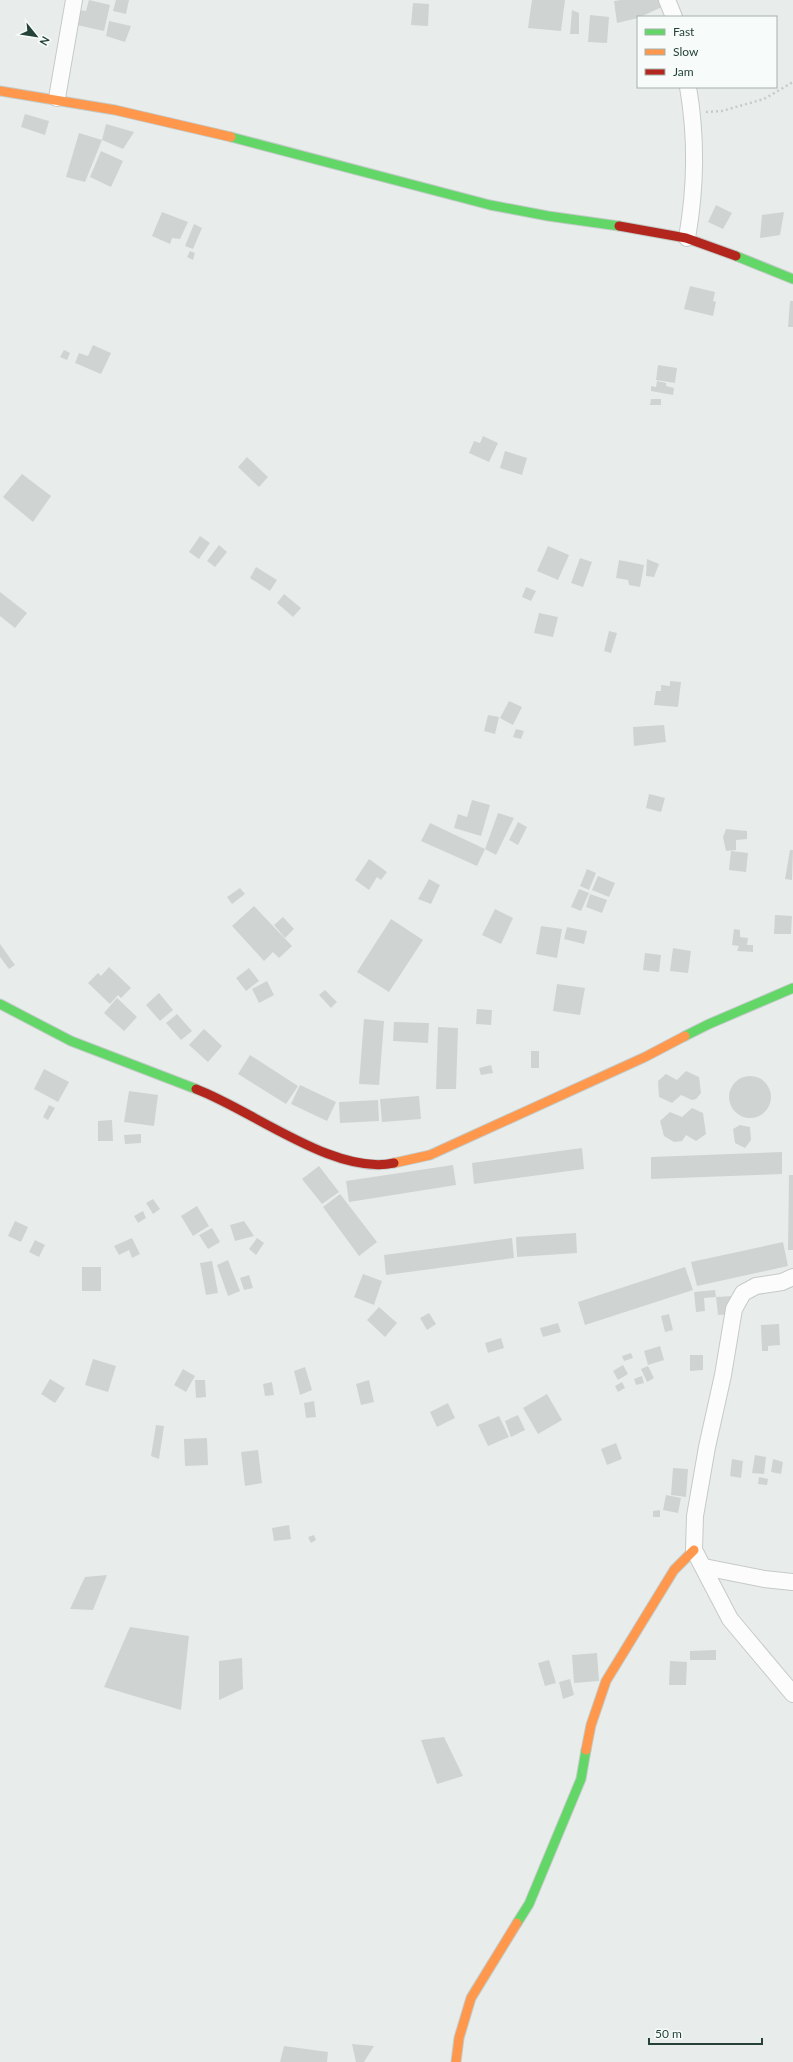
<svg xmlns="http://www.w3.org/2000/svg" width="793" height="2062" font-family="Lato,sans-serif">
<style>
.building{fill:#cfd4d2}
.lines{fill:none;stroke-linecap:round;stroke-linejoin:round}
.street-casing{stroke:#c5cac8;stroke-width:18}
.fast-casing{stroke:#c3cbc8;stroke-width:11}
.slow-casing{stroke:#c3cbc8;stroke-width:11}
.jam-casing{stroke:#c3cbc8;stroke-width:11}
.path{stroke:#c3ccca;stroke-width:2.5;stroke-dasharray:2 3;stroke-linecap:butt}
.street{stroke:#fcfcfc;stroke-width:16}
.fast{stroke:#63d668;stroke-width:9}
.slow{stroke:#ff974d;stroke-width:9}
.jam{stroke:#b3261e;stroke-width:9}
</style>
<rect width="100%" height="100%" fill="#e8edeb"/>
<g class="building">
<polygon points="89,0 110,5 104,31 77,25 80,10 86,11"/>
<polygon points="116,0 129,0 126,14 113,11"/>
<polygon points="532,0 565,0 561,31 528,28"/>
<polygon points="621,0 659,0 662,7 638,18 617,23 614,1"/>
<polygon points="413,3 429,4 428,26 411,25"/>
<polygon points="572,10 579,13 579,34 570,34"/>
<polygon points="590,15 609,17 607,43 588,42"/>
<polygon points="109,21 131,26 125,42 106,36"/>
<polygon points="25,114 49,121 45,135 21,127"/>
<polygon points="106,124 134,132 123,149 102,140 85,182 66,177 79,133 102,140"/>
<polygon points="101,151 123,161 111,187 90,177"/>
<polygon points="716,205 732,213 723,229 708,222"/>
<polygon points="162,212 188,222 180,239 172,238 170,244 152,236"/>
<polygon points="784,212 780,235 760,238 762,215"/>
<polygon points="194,224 202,228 193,249 185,246"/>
<polygon points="190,251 195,253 193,260 187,257"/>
<polygon points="690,286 715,292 713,301 716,302 713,316 684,309"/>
<polygon points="790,301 793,301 793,327 788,327"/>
<polygon points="93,345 111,353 101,374 75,363 79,353 88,356"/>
<polygon points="64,350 70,353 67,360 60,357"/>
<polygon points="658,365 677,368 675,383 656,380"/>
<polygon points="657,381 666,383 666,386 674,388 673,395 651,391 651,386 656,387"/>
<polygon points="651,399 661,399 661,405 650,405"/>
<polygon points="483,436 498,443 489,462 469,453 474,441 480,443"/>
<polygon points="505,451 527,458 522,475 500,468"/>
<polygon points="247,457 268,477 259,487 238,467"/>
<polygon points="22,474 51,496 33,522 3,497"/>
<polygon points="200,536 210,543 199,559 189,552"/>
<polygon points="219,545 227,552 215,567 207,561"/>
<polygon points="548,546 569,555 558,580 537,571"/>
<polygon points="580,558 592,562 583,587 571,583"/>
<polygon points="647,559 659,564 654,577 646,576"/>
<polygon points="619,560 644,565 640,587 629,585 628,580 616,578"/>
<polygon points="256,567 277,580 270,591 250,578"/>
<polygon points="526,587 536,591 531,601 522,597"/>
<polygon points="0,592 27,613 15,628 0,616"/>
<polygon points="284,594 301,608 293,617 277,603"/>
<polygon points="539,613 558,617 553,637 534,633"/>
<polygon points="609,631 617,633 611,653 604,651"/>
<polygon points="670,681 681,682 678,707 654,705 656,691 661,691 661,685 670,686"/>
<polygon points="509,701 522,707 513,725 500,718"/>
<polygon points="488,715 499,717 495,734 484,731"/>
<polygon points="664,725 666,742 634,746 633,727"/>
<polygon points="516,729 524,731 521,739 513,737"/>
<polygon points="649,794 665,798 661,812 646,808"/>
<polygon points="472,800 490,805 481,836 454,828 458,814 467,817"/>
<polygon points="498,813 514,818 496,855 485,849"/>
<polygon points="518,822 527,827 518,845 509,840"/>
<polygon points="430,823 485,849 477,866 421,841"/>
<polygon points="726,829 747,831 747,839 736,840 736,850 726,851 723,837"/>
<polygon points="790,850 793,850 792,880 785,879"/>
<polygon points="731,851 748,853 746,872 729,870"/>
<polygon points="369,859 387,872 381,880 377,877 369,890 355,880"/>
<polygon points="587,869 596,873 589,890 580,886"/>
<polygon points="598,876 615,883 609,897 592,890"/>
<polygon points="429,879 440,885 431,904 418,899"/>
<polygon points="240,888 245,894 232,904 227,897"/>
<polygon points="579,889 589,893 581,911 571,907"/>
<polygon points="590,894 607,900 602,913 586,907"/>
<polygon points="254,906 292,946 279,958 273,952 264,961 232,926"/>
<polygon points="495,909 513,918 501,944 482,935"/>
<polygon points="775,915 792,916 791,934 774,934"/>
<polygon points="283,917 294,929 285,938 274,925"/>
<polygon points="391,919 423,940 389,992 357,972"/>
<polygon points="541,926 562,929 557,958 536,954"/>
<polygon points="567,927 587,931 584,944 564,939"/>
<polygon points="734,929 740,930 740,937 748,938 747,945 753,945 753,952 737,951 739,946 732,945"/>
<polygon points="0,944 15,965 9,969 0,957"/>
<polygon points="673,948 691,951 688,973 670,971"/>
<polygon points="645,953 661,955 659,972 643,970"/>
<polygon points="109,967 131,988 121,998 118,995 110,1004 88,983 98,973 101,976"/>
<polygon points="249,968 259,981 246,991 236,978"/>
<polygon points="267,981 274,995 259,1003 252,989"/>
<polygon points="557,984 585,988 580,1015 553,1011"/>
<polygon points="325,990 337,1002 331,1008 319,995"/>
<polygon points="159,993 173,1010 160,1021 146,1005"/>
<polygon points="117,998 137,1017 124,1031 104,1013"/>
<polygon points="477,1009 492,1010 491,1025 476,1024"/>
<polygon points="177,1014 192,1031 181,1040 166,1023"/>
<polygon points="364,1019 384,1021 379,1085 359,1084"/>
<polygon points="394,1022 429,1023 428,1043 393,1041"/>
<polygon points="438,1027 458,1028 456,1089 436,1089"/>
<polygon points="204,1029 222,1046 208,1062 189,1045"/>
<rect x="531" y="1051" width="8" height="17"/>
<polygon points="250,1055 298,1086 286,1104 238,1074"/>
<polygon points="491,1065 493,1073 481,1075 479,1068"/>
<polygon points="44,1069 69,1082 58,1102 34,1089"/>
<polygon points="686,1071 699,1077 701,1093 696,1099 692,1100 681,1095 672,1103 659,1097 658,1081 666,1074 677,1080"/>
<circle cx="750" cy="1097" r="21"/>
<polygon points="300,1085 336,1102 327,1121 291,1104"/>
<polygon points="129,1091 158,1095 154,1126 124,1122"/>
<polygon points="419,1096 421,1119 382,1122 380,1099"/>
<polygon points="378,1100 379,1121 340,1123 339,1102"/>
<polygon points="49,1105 55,1108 48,1120 43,1117"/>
<polygon points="692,1108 703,1113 706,1134 696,1141 686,1135 682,1141 674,1142 664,1136 660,1121 670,1112 682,1117"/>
<polygon points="112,1120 113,1141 98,1141 98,1121"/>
<polygon points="740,1125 750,1127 751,1140 745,1148 735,1143 733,1129"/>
<polygon points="141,1134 141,1143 125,1144 124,1135"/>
<polygon points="582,1148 584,1169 474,1184 472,1163"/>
<polygon points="782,1152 782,1174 651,1179 651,1157"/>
<polygon points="453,1165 456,1185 349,1202 346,1181"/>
<polygon points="319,1166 339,1192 322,1204 302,1179"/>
<polygon points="789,1175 793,1175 793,1250 788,1250"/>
<polygon points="340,1194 377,1242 359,1256 323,1207"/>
<polygon points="153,1199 160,1209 153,1214 146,1203"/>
<polygon points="197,1206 209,1226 193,1236 181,1216"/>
<polygon points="143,1211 146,1218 138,1223 134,1216"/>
<polygon points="15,1221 28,1227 21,1242 8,1236"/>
<polygon points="244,1221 254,1236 235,1241 230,1225"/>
<polygon points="212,1228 220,1242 208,1249 199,1235"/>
<polygon points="576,1233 577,1253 517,1257 516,1237"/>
<polygon points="132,1238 140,1254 132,1258 129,1250 119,1255 114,1246"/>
<polygon points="257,1238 264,1243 256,1255 249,1249"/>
<polygon points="512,1238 514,1258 386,1275 384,1255"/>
<polygon points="35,1240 45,1245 39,1257 29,1252"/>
<polygon points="783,1242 788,1266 697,1286 691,1262"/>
<polygon points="228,1260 240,1291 228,1296 217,1265"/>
<polygon points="212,1261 218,1293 206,1295 200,1263"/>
<rect x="82" y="1267" width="19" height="24"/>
<polygon points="685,1267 693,1290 585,1325 578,1302"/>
<polygon points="363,1274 382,1281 374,1305 354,1297"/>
<polygon points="249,1275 253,1288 244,1290 240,1278"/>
<polygon points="715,1290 716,1297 704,1298 705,1311 696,1312 694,1292"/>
<polygon points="732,1296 733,1314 718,1315 716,1297"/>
<polygon points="379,1307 397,1323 385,1337 367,1320"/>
<polygon points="429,1313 436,1324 427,1330 420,1318"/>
<polygon points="669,1314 673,1330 665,1332 661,1316"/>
<polygon points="558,1323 561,1332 543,1337 540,1328"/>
<polygon points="779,1324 780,1345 768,1346 768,1351 762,1351 761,1325"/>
<polygon points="501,1338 504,1348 488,1353 485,1343"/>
<polygon points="660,1346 664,1360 648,1365 644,1351"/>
<polygon points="631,1353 633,1358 624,1361 622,1356"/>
<polygon points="690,1355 703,1355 703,1370 690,1371"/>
<polygon points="93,1359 116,1366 108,1392 85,1385"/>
<polygon points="623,1365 628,1374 618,1380 613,1371"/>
<polygon points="648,1366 654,1378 647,1382 641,1369"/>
<polygon points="305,1367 312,1390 300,1395 294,1371"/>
<polygon points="183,1369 195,1376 186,1392 174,1385"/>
<polygon points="642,1376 644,1383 636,1385 634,1379"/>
<polygon points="50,1379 65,1388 55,1403 41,1394"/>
<polygon points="195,1380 205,1380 206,1397 196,1398"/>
<polygon points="369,1380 374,1402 361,1405 356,1384"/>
<polygon points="272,1382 274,1395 265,1396 263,1384"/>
<polygon points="622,1382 625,1388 618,1392 615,1386"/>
<polygon points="547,1394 562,1420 538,1434 523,1408"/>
<polygon points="314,1401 316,1417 306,1418 304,1403"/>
<polygon points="448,1403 455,1418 437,1427 430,1412"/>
<polygon points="518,1415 525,1430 511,1437 505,1421"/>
<polygon points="499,1416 509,1437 488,1446 478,1425"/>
<polygon points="156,1425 164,1426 159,1459 151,1456"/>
<polygon points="207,1438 208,1465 185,1466 184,1439"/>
<polygon points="616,1443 622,1459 607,1465 601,1449"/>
<polygon points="258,1450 262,1483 245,1486 241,1452"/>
<polygon points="755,1455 766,1457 764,1474 752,1473"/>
<polygon points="732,1459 743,1461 741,1478 730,1476"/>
<polygon points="773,1459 783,1462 781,1474 771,1472"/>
<polygon points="673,1468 688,1469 686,1497 671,1495"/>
<polygon points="759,1477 768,1479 767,1485 758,1484"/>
<polygon points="666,1495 681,1498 678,1513 663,1510"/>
<polygon points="660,1510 660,1517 653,1517 653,1511"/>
<polygon points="289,1525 291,1539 274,1541 272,1528"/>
<polygon points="314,1535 316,1540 311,1543 308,1537"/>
<polygon points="107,1575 93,1610 70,1609 85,1577"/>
<polygon points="130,1627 189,1636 181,1710 104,1687"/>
<polygon points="716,1650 716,1660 690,1660 690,1651"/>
<polygon points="597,1653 599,1681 574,1683 572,1655"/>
<polygon points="242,1658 243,1689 219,1700 219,1661"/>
<polygon points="549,1660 556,1683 545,1686 538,1663"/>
<polygon points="670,1661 687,1662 686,1685 669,1685"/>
<polygon points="570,1679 574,1695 563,1699 559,1682"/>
<polygon points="444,1737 463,1776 437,1784 421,1740"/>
<polygon points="352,2044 374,2046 364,2062 356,2062"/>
<polygon points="284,2046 328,2052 327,2062 280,2062"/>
</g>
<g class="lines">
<g class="street-casing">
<g id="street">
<polyline points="667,0 674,17"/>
<polyline points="57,98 74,0"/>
<path d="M 687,238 C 696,187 697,139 688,87"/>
<polyline points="793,1277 782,1282 756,1286 743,1293 734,1309 723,1375 707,1447 695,1516 694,1550 730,1619 793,1694"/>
<polyline points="704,1567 764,1579 793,1582"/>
</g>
</g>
<g class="fast-casing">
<g id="fast">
<polyline points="231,137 490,205 548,216 619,226"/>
<polyline points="736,256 793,279"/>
<polyline points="0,1004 71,1041 196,1089"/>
<polyline points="685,1036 709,1024 793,988"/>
<polyline points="517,1923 529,1904 581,1779 586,1750"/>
</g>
</g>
<g class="slow-casing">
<g id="slow">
<polyline points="0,91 115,110 231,137"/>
<polyline points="394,1163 430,1155 645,1057 685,1036"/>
<polyline points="586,1750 591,1725 606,1681 674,1570 694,1550"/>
<polyline points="456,2062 459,2038 471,1998 517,1923"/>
</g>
</g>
<g class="jam-casing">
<g id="jam">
<polyline points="619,226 686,238 736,256"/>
<path d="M 196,1089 C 252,1110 335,1176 394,1163"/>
</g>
</g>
<polyline class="path" points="706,112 722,111 764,99 793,82"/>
<use href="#street" class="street"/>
<use href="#fast" class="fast"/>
<use href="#slow" class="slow"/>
<use href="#jam" class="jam"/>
</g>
<rect x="637" y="16" width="140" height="72" fill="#f7fbf9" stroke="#a3b1ad"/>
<rect x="645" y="29" width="20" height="6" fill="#63d668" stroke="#a3b1ad"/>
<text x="673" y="36" font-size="12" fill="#24423a">Fast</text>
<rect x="645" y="49" width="20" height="6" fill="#ff974d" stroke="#a3b1ad"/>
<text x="673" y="56" font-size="12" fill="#24423a">Slow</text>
<rect x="645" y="69" width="20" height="6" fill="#b3261e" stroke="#a3b1ad"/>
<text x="673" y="76" font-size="12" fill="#24423a">Jam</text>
<g transform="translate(36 36) rotate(120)" stroke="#f7fbf9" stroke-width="3" paint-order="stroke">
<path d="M0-3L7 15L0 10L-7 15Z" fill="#24423a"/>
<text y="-6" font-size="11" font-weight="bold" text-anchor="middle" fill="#24423a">N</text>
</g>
<path d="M649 2038v6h113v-6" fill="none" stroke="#24423a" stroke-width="2"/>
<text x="655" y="2038" font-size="12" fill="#24423a" stroke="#f7fbf9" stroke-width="3" paint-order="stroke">50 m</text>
</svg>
